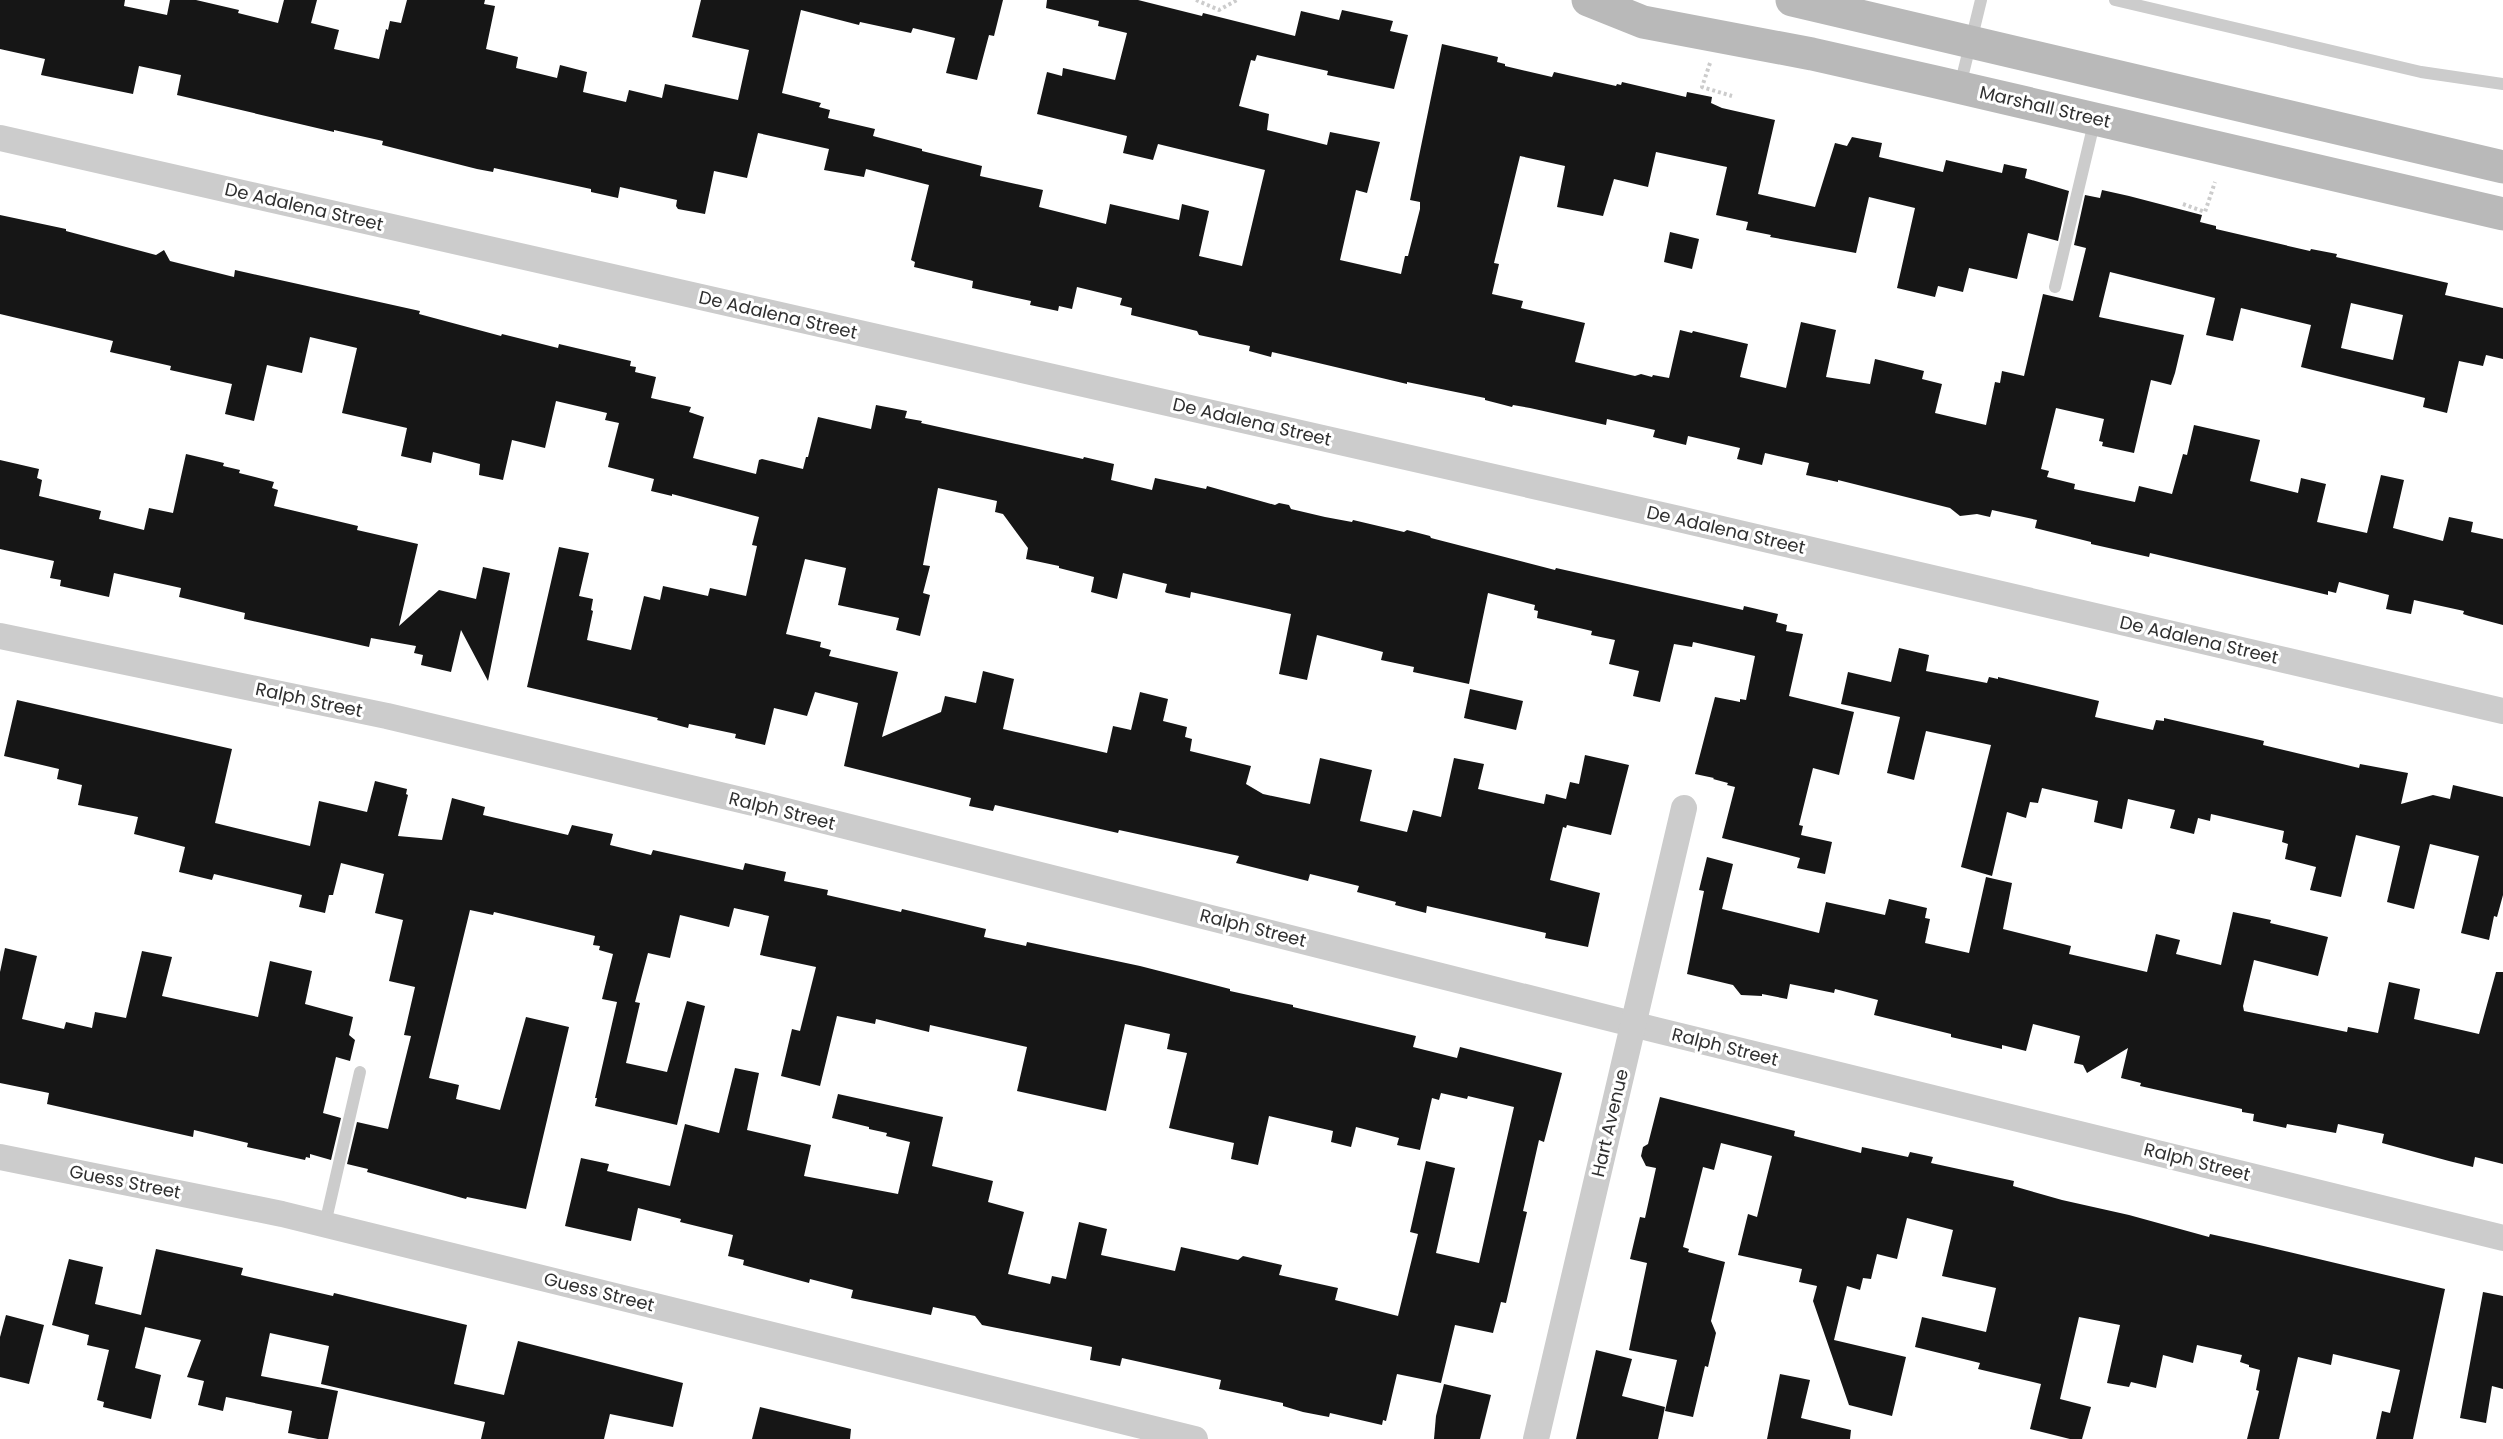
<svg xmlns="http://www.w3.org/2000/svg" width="2503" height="1439" font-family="Poppins,sans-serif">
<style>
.building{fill:#161616;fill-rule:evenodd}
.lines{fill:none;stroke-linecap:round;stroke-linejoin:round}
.path{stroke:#ccc;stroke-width:4;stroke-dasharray:3 3;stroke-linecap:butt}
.lane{stroke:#ccc;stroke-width:12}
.street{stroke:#ccc;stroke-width:26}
.secondary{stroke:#b9b9b9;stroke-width:33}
.labels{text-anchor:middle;stroke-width:6;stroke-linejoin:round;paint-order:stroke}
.street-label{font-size:18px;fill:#2f2f2f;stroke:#fff}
</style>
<rect width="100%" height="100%" fill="#fff"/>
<g class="building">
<path d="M 0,0 L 125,0 L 124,6 L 167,15 L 170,0 L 196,0 L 239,10 L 238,13 L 278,23 L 284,0 L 317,0 L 311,23 L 339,30 L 334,49 L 379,59 L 386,29 L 388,30 L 390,21 L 401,23 L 407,0 L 485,0 L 484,4 L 495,6 L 486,49 L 518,57 L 516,68 L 557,78 L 560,65 L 587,72 L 583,92 L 626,102 L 629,90 L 662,98 L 665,84 L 738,100 L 749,50 L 692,37 L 701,0 L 1003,0 L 994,36 L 989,35 L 977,80 L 946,73 L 955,38 L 913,28 L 911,33 L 860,22 L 859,25 L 801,10 L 782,93 L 821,103 L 819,107 L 830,110 L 828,118 L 875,129 L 873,136 L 922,149 L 922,151 L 982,166 L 980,176 L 1043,190 L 1039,207 L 1106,224 L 1110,204 L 1179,220 L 1182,204 L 1209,211 L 1199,256 L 1242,266 L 1265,170 L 1158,144 L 1153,160 L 1123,153 L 1127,136 L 1037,114 L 1047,72 L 1062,76 L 1063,68 L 1115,80 L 1127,33 L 1098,26 L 1099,21 L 1046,8 L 1047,0 L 1138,0 L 1202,16 L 1203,13 L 1295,36 L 1301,11 L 1339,20 L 1342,10 L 1393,21 L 1390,31 L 1408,35 L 1394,89 L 1327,75 L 1328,71 L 1257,55 L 1255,61 L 1251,60 L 1239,106 L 1269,114 L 1267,130 L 1327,145 L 1330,132 L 1380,142 L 1367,193 L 1356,190 L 1340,260 L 1401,274 L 1405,256 L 1408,256 L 1420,209 L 1420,202 L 1410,200 L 1442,44 L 1498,57 L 1497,62 L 1505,64 L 1505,66 L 1552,77 L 1554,72 L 1616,86 L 1617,84 L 1621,85 L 1622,82 L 1686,97 L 1687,92 L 1712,97 L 1711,103 L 1722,108 L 1775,120 L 1758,194 L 1815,207 L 1835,143 L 1847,146 L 1852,137 L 1882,143 L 1879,157 L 1943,172 L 1946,160 L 2002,173 L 2004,164 L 2027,169 L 2025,178 L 2069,191 L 2058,241 L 2028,233 L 2017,279 L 1969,268 L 1963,292 L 1938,286 L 1935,297 L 1897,288 L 1915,208 L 1869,197 L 1856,253 L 1770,237 L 1771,235 L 1746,230 L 1748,222 L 1716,215 L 1727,167 L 1656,152 L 1648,187 L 1614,179 L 1603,216 L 1557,207 L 1565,166 L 1520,156 L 1494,263 L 1499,264 L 1492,294 L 1523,301 L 1521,308 L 1585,323 L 1575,362 L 1635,376 L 1641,374 L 1652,377 L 1653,375 L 1669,378 L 1680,330 L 1692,333 L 1693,331 L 1748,344 L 1740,377 L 1786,388 L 1801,322 L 1836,330 L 1826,377 L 1870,384 L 1875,359 L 1924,371 L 1922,379 L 1942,384 L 1935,413 L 1986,425 L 1995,382 L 2000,383 L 2002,371 L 2024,376 L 2043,294 L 2073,301 L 2086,248 L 2074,245 L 2085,195 L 2100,198 L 2102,190 L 2129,196 L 2202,215 L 2200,222 L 2216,226 L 2216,229 L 2310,251 L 2311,249 L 2337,254 L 2336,257 L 2448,283 L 2445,295 L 2503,308 L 2503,359 L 2486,355 L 2483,366 L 2459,361 L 2447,413 L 2423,407 L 2425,398 L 2301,367 L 2311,325 L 2241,308 L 2233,341 L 2206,335 L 2215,298 L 2110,272 L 2099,317 L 2184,335 L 2175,373 L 2171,385 L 2151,380 L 2134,453 L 2102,446 L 2103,442 L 2099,441 L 2104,419 L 2056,408 L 2041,469 L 2049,471 L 2047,477 L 2075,484 L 2074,489 L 2135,502 L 2139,486 L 2172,494 L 2183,454 L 2187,455 L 2194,425 L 2260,440 L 2250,481 L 2298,493 L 2301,478 L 2326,484 L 2317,522 L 2367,533 L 2381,475 L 2404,480 L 2393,528 L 2443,541 L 2449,517 L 2473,522 L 2471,532 L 2503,539 L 2503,625 L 2469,616 L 2463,614 L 2464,611 L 2414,600 L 2411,614 L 2386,609 L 2389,595 L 2339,582 L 2336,593 L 2328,591 L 2328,595 L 2150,553 L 2149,557 L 2091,544 L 2091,542 L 2035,528 L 2037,520 L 1992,510 L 1990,517 L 1977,514 L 1960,516 L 1950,508 L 1838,480 L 1838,482 L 1806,475 L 1809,463 L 1765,453 L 1762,465 L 1737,459 L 1740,448 L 1688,436 L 1686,445 L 1653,437 L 1655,430 L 1607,419 L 1606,425 L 1530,408 L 1513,405 L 1512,407 L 1485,400 L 1485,398 L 1407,382 L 1407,384 L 1272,352 L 1271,357 L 1249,351 L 1250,346 L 1199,335 L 1197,331 L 1131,315 L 1132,308 L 1120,305 L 1122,298 L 1077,287 L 1072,309 L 1059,306 L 1058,311 L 1030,305 L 1031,301 L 972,288 L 973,281 L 914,267 L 915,262 L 911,260 L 929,185 L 866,169 L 864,177 L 824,170 L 829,149 L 758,133 L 747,178 L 714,171 L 705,214 L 678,209 L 676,206 L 677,200 L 620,187 L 618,198 L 591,192 L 591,189 L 494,168 L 493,172 L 477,169 L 382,145 L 383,141 L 334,130 L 334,132 L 177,95 L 181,75 L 139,66 L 133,94 L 41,75 L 45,59 L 0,49 ZM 2351,303 L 2403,315 L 2393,360 L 2341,348 Z"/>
<polygon points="0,215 66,229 66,231 156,255 164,250 170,261 234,277 235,270 420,311 419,314 501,336 502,334 558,348 559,344 631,361 630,366 636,367 635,372 656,377 651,398 691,407 689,412 704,417 693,458 756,474 759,460 762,459 803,469 806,457 808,457 818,417 871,429 876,405 907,411 905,418 922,421 921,423 1083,459 1084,457 1114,464 1111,480 1152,490 1155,478 1206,489 1207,486 1275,505 1279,503 1289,505 1291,509 1325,517 1352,522 1353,520 1404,532 1407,530 1430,536 1431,538 1555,570 1556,568 1743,610 1744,606 1778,614 1776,622 1787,625 1786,631 1803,634 1789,696 1854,712 1839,775 1813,768 1799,825 1803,826 1801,835 1832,842 1825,874 1797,868 1800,858 1722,838 1735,787 1727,785 1728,783 1713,779 1714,778 1695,774 1715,697 1740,702 1740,699 1746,700 1755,656 1693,642 1692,647 1674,644 1660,702 1633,696 1639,671 1609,664 1615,640 1591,635 1592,631 1537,618 1538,611 1534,610 1535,605 1488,593 1469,684 1413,672 1414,667 1381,660 1383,652 1317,635 1307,680 1279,674 1291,614 1191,592 1190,598 1167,593 1165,592 1167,584 1123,573 1117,599 1091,592 1094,577 1059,568 1059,566 1026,559 1028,548 1003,514 995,512 997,501 938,488 923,565 930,566 923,593 930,595 920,636 896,630 899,618 838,605 846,568 805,559 786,634 821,642 820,647 831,650 829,656 898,672 882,737 941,712 945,696 976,703 983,671 1014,679 1003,729 1107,753 1113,726 1131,730 1140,692 1168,699 1163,721 1187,727 1185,737 1192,739 1190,751 1251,766 1246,784 1263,794 1310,804 1320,758 1372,770 1360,821 1407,832 1413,810 1441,817 1454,758 1484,764 1478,789 1544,804 1546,794 1566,799 1570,782 1579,784 1585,755 1629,765 1611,835 1567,825 1566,828 1563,827 1550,880 1600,893 1588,947 1545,938 1546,933 1427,906 1426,913 1395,905 1396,902 1357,892 1359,886 1310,874 1308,881 1236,863 1239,856 1119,830 1118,833 995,805 993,811 969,806 971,798 844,766 858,703 815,692 807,716 774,708 765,745 735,738 736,734 689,724 688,728 657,720 658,718 527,687 559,547 589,553 579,596 593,599 591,610 593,611 587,640 631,650 644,596 660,600 663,586 708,596 710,588 746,596 757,546 752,545 759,517 672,494 672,496 651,491 654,479 608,467 619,423 605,420 607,413 556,401 545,448 512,440 503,480 479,475 480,464 433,452 431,463 401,456 407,428 342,413 357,348 310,337 302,373 267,365 254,421 225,414 232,384 170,370 171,366 110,352 113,341 0,314"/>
<polygon points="1670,232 1699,239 1692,269 1664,262"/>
<polygon points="186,454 224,463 223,466 240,470 239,473 274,482 272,488 278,490 274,506 358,526 357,530 418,544 399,626 439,590 476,599 483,567 510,573 488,681 461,630 451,672 421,665 423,655 414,653 416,646 371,638 369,647 244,619 245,613 179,597 181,588 114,573 109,597 60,586 61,580 50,578 54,561 0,549 0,460 39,469 37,478 42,480 39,496 101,511 99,519 144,530 149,508 173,513"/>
<polygon points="1899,648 1929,655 1926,671 1987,683 1989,677 1998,679 1998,677 2099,701 2095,717 2153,730 2156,720 2164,721 2164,718 2264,741 2263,745 2359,768 2360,764 2408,773 2401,804 2433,795 2450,799 2453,785 2503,797 2503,895 2497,917 2494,916 2489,940 2461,933 2479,856 2430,844 2414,909 2387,902 2400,846 2356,835 2341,897 2310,890 2316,867 2285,859 2288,844 2282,842 2284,831 2211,814 2210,821 2198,818 2194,834 2170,828 2175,810 2128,799 2122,829 2094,822 2098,801 2042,788 2038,803 2030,802 2026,818 2007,812 1992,876 1961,867 1991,745 1926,731 1914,780 1887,773 1900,717 1841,704 1848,672 1891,682"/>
<polygon points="1470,689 1523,701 1516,730 1464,718"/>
<polygon points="17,700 232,749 215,823 310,846 319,801 367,812 375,781 407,789 406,794 408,795 398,836 442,840 452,798 485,807 483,815 568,835 572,825 613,834 610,845 651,855 653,850 743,870 745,863 786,872 784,881 828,890 827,895 901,912 902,909 986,929 984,937 1026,946 1027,942 1140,966 1230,989 1230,991 1293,1005 1293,1007 1416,1036 1413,1047 1457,1058 1460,1047 1562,1073 1544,1142 1539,1140 1523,1211 1527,1212 1506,1303 1501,1302 1493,1333 1455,1325 1441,1383 1397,1374 1386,1421 1383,1420 1382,1425 1330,1413 1329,1417 1303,1412 1283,1406 1283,1403 1219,1389 1221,1380 1122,1358 1120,1366 1090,1360 1092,1347 982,1325 975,1316 933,1307 931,1315 851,1298 853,1290 810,1279 809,1283 743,1265 744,1260 728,1256 733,1235 680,1222 681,1219 638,1208 631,1241 565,1226 581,1158 609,1164 607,1171 670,1186 685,1124 719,1133 735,1068 759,1073 747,1130 811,1145 804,1176 898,1194 910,1142 886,1136 887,1133 869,1129 869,1127 832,1118 838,1094 943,1117 932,1166 993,1181 988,1202 1024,1212 1008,1274 1050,1284 1052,1276 1066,1279 1079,1222 1107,1229 1101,1255 1175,1271 1181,1247 1238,1260 1243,1256 1282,1265 1279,1275 1338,1288 1335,1300 1398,1316 1418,1234 1410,1232 1426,1161 1455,1168 1436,1253 1479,1263 1514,1107 1468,1096 1467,1099 1441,1093 1439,1100 1432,1098 1420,1150 1397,1145 1399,1138 1356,1127 1351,1147 1331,1142 1333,1131 1269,1116 1258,1165 1231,1159 1234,1143 1169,1128 1187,1053 1167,1049 1170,1034 1125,1024 1106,1111 1017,1091 1027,1047 930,1025 929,1032 876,1019 875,1024 837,1016 820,1086 781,1076 792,1029 800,1031 816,967 760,955 769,916 734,908 729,927 680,915 670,958 648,953 635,1002 640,1003 626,1063 667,1072 687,1001 705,1006 677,1125 595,1106 597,1098 595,1098 617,1002 602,999 613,954 599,950 600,946 593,945 595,936 494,912 493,915 470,910 429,1078 459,1085 456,1099 500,1110 526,1017 569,1027 526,1209 467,1197 466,1199 367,1172 368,1169 347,1164 357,1122 388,1129 411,1036 404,1035 415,987 389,981 403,920 375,913 384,874 341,863 333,895 329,895 325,913 299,907 302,895 214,874 212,880 179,872 185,847 134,834 138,817 78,805 82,785 57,779 59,769 4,756"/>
<polygon points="1707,857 1733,864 1722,909 1819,933 1826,902 1885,915 1889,899 1927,908 1925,918 1930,919 1925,943 1969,953 1986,877 2012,883 2003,929 2071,946 2069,954 2147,972 2156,934 2180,940 2176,954 2221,965 2233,912 2271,920 2270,923 2328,937 2318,976 2254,960 2243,1006 2244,1011 2347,1032 2348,1027 2378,1033 2389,982 2420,989 2414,1019 2479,1034 2496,972 2503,972 2503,1164 2475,1157 2473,1167 2449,1161 2382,1143 2384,1134 2338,1124 2336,1133 2287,1124 2286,1128 2253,1121 2254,1114 2242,1112 2242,1109 2140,1086 2141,1083 2121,1078 2128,1048 2087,1073 2083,1065 2074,1063 2080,1036 2033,1024 2026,1051 2002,1045 2002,1049 1951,1037 1951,1034 1874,1015 1878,1000 1835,989 1834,993 1790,984 1787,999 1762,994 1762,996 1741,995 1733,985 1687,974 1704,891 1699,890"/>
<polygon points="5,948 37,956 22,1019 64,1029 66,1022 92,1028 95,1012 126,1018 142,951 172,957 162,996 258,1017 270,961 312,971 305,1004 353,1017 349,1035 355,1040 350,1061 336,1057 323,1113 341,1118 331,1160 310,1154 310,1158 306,1157 305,1160 247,1147 248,1143 194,1130 193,1137 47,1104 49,1093 0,1083 0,972"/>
<polygon points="1660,1097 1795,1131 1794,1136 1861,1153 1862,1147 1908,1157 1910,1152 1933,1157 1931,1163 2014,1181 2013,1186 2062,1200 2129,1215 2209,1237 2210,1234 2255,1244 2445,1289 2413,1439 2376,1439 2382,1411 2390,1413 2400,1370 2333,1354 2331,1365 2298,1357 2279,1439 2247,1439 2259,1391 2256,1390 2260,1370 2249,1367 2249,1365 2240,1362 2242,1355 2197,1345 2193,1363 2163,1355 2156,1388 2131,1382 2129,1387 2107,1383 2120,1325 2079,1317 2060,1399 2091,1407 2082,1439 2070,1439 2030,1429 2041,1384 1978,1369 1980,1363 1915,1347 1922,1317 1986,1332 1996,1288 1942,1276 1953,1230 1907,1218 1897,1259 1877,1254 1871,1279 1863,1278 1860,1290 1847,1286 1834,1340 1906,1357 1892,1416 1849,1405 1813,1301 1817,1286 1799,1282 1802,1269 1738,1255 1748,1214 1757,1217 1772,1156 1721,1143 1714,1170 1703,1167 1683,1247 1689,1249 1688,1252 1725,1262 1711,1321 1716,1333 1708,1367 1705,1366 1693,1417 1665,1411 1677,1360 1629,1350 1647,1263 1630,1259 1640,1217 1645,1218 1656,1168 1646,1166 1641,1156 1643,1147 1648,1144"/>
<polygon points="156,1249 243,1268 241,1275 333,1296 334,1293 467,1325 454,1384 504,1395 518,1341 683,1383 673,1427 610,1414 604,1439 481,1439 485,1422 321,1384 329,1346 270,1333 261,1376 338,1391 328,1439 318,1439 288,1433 292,1411 226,1397 223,1411 198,1405 204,1381 187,1377 201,1340 145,1327 135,1368 161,1375 151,1419 103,1407 104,1402 97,1400 109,1350 87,1345 89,1335 52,1325 69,1259 103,1267 95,1304 141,1315"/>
<polygon points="2483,1292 2503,1296 2503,1389 2492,1386 2486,1423 2460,1418"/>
<polygon points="6,1315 44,1325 29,1384 0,1377 0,1337"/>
<polygon points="1596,1350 1632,1359 1622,1396 1665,1407 1658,1439 1576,1439"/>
<polygon points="1780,1374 1810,1380 1801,1418 1851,1430 1850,1439 1767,1439"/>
<polygon points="1444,1384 1491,1395 1480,1439 1434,1439 1436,1416"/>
<polygon points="760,1407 851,1429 850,1439 752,1439"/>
</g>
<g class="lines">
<g class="path">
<polyline points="1196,0 1219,10 1237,0"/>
<polyline points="1710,63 1702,87 1732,96"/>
<polyline points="2183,204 2205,212 2215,182"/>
</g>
<g class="lane">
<polyline points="2115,0 2421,72 2503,84"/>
<polyline points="1960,86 1981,0"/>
<polyline points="2055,287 2095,119"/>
<polyline points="325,1224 360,1072"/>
</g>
<g class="street">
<polyline points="0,138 1679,519 2503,711"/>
<polyline points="0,636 387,716 762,805 1656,1030 2503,1238"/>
<polyline points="0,1157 282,1214 1195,1439"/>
<polyline points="1536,1439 1684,808"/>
</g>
<g class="secondary">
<polyline points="1588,0 1643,22 1812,54 1936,82 2503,214"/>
<polyline points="1792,0 2503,167"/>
</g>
</g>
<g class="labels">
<g class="street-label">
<text transform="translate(2045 107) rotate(13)" y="6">Marshall Street</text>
<text transform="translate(304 207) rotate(13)" y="6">De Adalena Street</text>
<text transform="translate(778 315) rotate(13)" y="6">De Adalena Street</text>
<text transform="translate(1252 422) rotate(13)" y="6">De Adalena Street</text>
<text transform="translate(1726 530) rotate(13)" y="6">De Adalena Street</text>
<text transform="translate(2199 640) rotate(13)" y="6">De Adalena Street</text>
<text transform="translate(309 700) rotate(12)" y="6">Ralph Street</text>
<text transform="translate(782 811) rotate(14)" y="6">Ralph Street</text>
<text transform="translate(1253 928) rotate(14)" y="6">Ralph Street</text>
<text transform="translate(1725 1047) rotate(14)" y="6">Ralph Street</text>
<text transform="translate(1610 1123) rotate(-77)" y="6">Hart Avenue</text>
<text transform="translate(2197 1162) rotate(14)" y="6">Ralph Street</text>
<text transform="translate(125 1182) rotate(11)" y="6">Guess Street</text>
<text transform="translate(599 1292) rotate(14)" y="6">Guess Street</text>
</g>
</g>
</svg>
